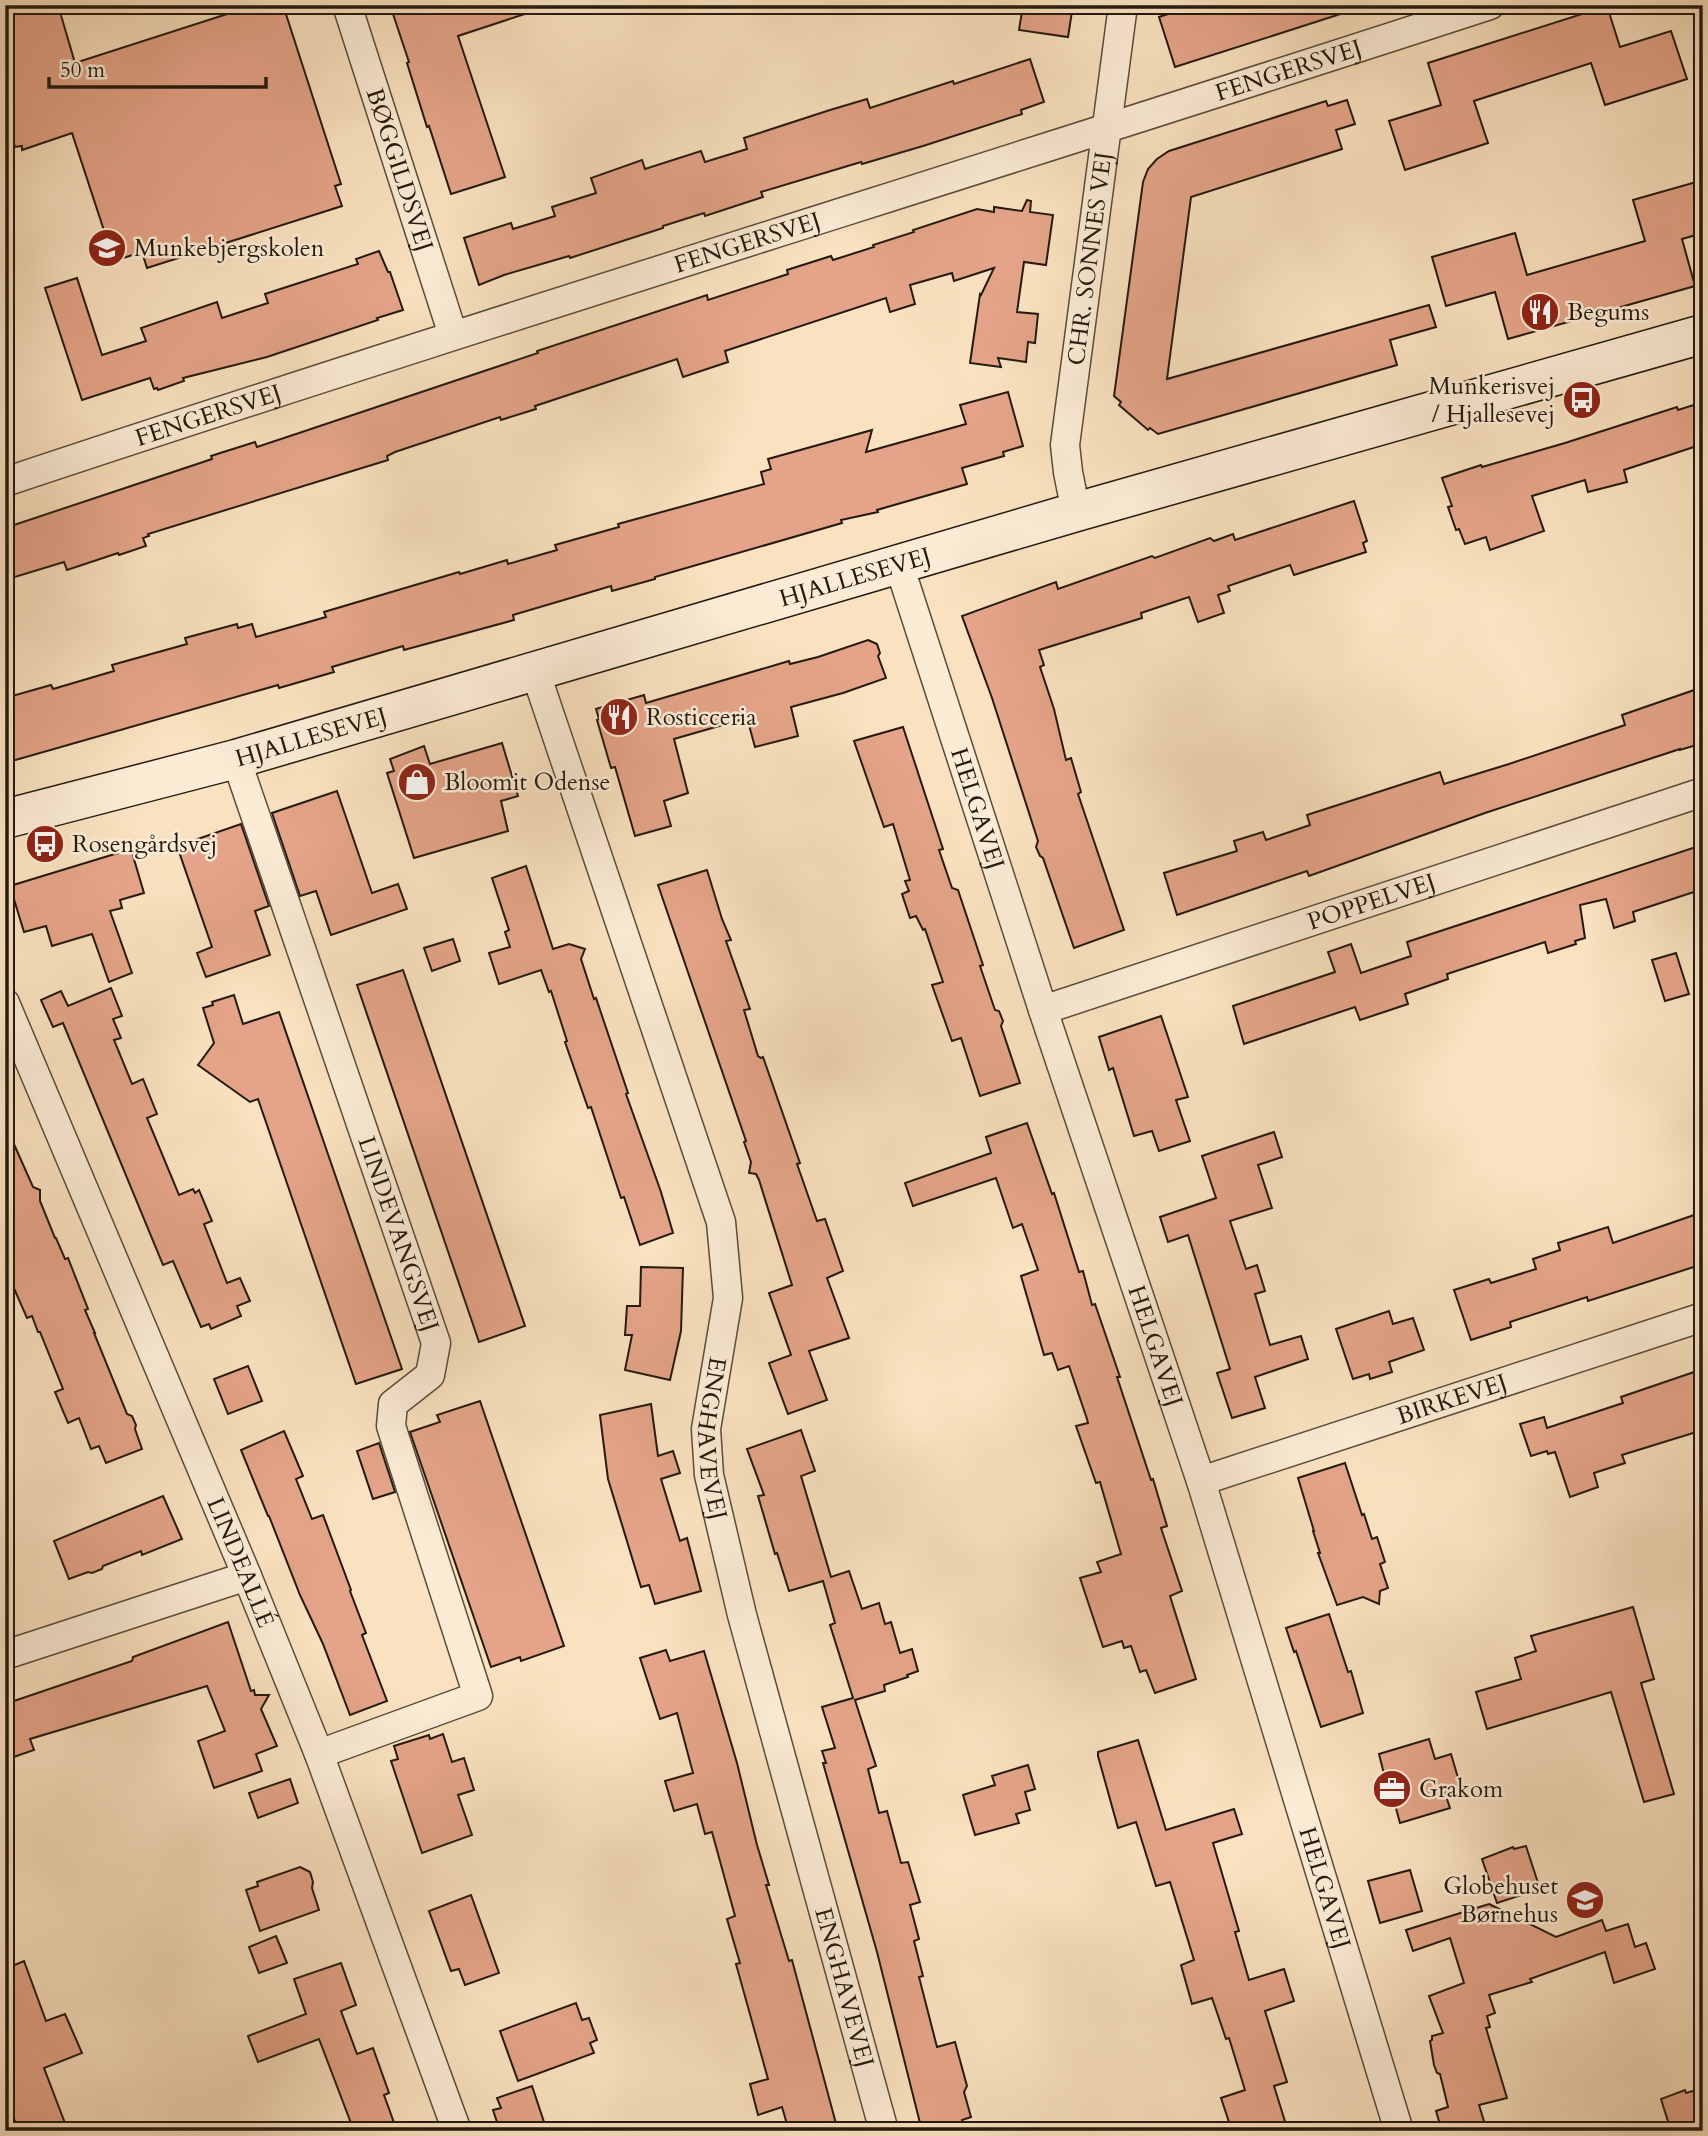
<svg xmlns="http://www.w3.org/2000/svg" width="1708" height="2136" font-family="Cardo,serif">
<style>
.building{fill:#e5a489;stroke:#231a0f;stroke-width:2}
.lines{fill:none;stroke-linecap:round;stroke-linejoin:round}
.street-casing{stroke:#594c3b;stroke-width:31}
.secondary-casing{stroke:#231a0f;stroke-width:41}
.street{stroke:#fcecd6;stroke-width:28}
.secondary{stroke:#fcecd6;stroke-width:38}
.labels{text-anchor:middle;stroke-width:5;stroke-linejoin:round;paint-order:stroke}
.street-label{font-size:24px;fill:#231a0f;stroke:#fcecd6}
.poi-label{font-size:24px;fill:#231a0f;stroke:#fcecd6;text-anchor:start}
</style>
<rect width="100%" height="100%" fill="#fae2c0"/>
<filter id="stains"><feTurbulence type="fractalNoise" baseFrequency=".00286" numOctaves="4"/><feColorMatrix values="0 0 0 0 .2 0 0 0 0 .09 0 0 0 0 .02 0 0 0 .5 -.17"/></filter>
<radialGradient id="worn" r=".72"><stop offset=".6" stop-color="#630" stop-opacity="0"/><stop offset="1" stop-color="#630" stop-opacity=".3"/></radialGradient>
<g class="building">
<polygon points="29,5 58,5 75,63 255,5 283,5 341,184 335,186 342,206 147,268 142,252 114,261 72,133 22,150 22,146 15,147 13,140 5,142 5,13"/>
<polygon points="420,5 536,5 537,10 458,36 505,177 451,194 429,126 427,127 407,63 409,62 393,14"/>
<polygon points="1023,5 1073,5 1068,37 1019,30"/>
<polygon points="1195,5 1353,5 1353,10 1175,67 1159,17"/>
<polygon points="1607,6 1620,47 1671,31 1687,79 1605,105 1591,63 1474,101 1488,143 1405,170 1389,121 1441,105 1428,63"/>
<polygon points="1030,59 1044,102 1021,110 1022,114 923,146 862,164 861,162 761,192 763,197 705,216 704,213 663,226 663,228 570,258 569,256 504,275 479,285 464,238 511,223 513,229 555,216 552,207 596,193 591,178 642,160 645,169 701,151 705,162 747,149 744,138 830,110 867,99 870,108 953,81 954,84"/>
<polygon points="1347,100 1355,124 1336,130 1342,149 1191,197 1167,379 1429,305 1436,327 1390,340 1397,365 1158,434 1150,428 1148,430 1119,405 1121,402 1114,396 1143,182 1148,169 1157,159 1169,151 1326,101 1328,106"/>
<polygon points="1703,180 1703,233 1682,239 1695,286 1508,339 1495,292 1446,306 1432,257 1515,233 1527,275 1645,241 1633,200"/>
<polygon points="1027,200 1031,201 1030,212 1053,215 1046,265 1024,262 1017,312 1038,314 1035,343 1028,342 1026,362 998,358 1001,367 970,363 980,294 981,295 994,268 954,281 952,273 910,285 915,304 890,312 886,298 725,351 728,362 683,377 677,359 535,406 536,409 501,420 500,417 395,452 387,456 388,460 148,534 149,536 143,538 146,546 119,555 118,553 67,570 64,562 5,580 5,528 212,459 211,456 255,442 257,447 299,433 538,353 537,351 707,295 708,300 788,274 787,270 831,256 833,260 874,247 873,245 914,232 913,230 977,209 994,212 994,207 1022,211"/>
<polygon points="379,251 388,272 390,272 403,310 377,318 378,320 267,357 183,378 184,381 158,390 157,388 154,389 150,378 82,400 45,288 77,278 102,355 146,341 141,328 217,302 222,318 268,303 265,294 358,264 356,259"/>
<polygon points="1008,392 1023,446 1003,452 1004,456 962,468 967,484 877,510 878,512 841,520 842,523 655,577 655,579 612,591 611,586 513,615 514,620 404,650 403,646 332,667 334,672 279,688 278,685 5,763 5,698 51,685 53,689 114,671 112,665 187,644 185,638 237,624 238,628 252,624 256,637 326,617 324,612 459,572 460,574 507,560 508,564 557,550 555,545 619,527 618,524 764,484 761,472 771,469 768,459 872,430 866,452 966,424 960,405"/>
<polygon points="1703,402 1703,444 1624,470 1627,482 1588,492 1585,480 1532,496 1544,531 1490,550 1486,537 1465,544 1459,529 1456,530 1448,507 1452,506 1442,478 1481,465 1482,467 1565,443 1677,407 1678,410"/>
<polygon points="1354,501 1367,541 1363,543 1366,552 1294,575 1290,565 1228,586 1230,591 1218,595 1224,613 1198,622 1189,597 1141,613 1142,618 1039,650 1044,665 1040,667 1054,709 1066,760 1071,758 1081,792 1078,794 1124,930 1074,948 1043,858 1040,856 1036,847 1038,841 992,698 962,616 1056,582 1058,589 1152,556 1155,558 1210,538 1214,541 1233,534 1235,540"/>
<polygon points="868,640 877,644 880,653 878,656 886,678 843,693 791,707 798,736 755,747 747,718 674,739 688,793 664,801 671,826 635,836 615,767 611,768 597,720 599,719 596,709 644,695 646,703 789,661 790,664 818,657"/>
<polygon points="1703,687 1703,743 1680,750 1680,749 1485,813 1309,876 1307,871 1177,915 1164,873 1237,851 1234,841 1263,832 1266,840 1310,825 1307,815 1440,772 1444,784 1509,764 1625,725 1622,715"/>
<polygon points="903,727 943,849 939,850 952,888 958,890 983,965 980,966 995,1010 999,1011 1003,1021 1001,1026 1020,1083 980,1096 961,1038 952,1041 932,985 943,982 925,929 923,930 916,916 910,918 902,894 909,891 905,881 910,880 893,824 884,827 854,741"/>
<polygon points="502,743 518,796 501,801 508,831 414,858 387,773 394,771 390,759 424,746 430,764"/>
<polygon points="337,791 372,893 398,884 407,909 331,935 316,891 300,896 272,813"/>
<polygon points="241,824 269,906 255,911 270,955 206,977 197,953 212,947 177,846"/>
<polygon points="1699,846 1703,858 1703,889 1633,912 1635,921 1614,928 1606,899 1580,905 1585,938 1575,941 1576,944 1548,953 1545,942 1447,974 1448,979 1405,994 1408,1004 1360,1020 1355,1007 1244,1044 1233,1006 1335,972 1328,952 1351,944 1361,973 1411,956 1407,942"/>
<polygon points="131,849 144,893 120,900 122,908 110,911 132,973 109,982 92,934 52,946 46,926 24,932 10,886"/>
<polygon points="526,866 553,949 569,944 585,949 581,959 594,999 596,998 628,1093 626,1094 661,1192 673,1233 640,1245 624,1197 621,1198 591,1107 588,1108 565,1042 567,1041 551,991 549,992 541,970 499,984 489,953 510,947 505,932 509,930 492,878"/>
<polygon points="707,870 722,919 731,940 726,941 750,1009 744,1010 758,1056 761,1058 763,1057 800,1163 797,1164 817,1221 825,1219 843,1271 827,1278 849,1338 809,1351 827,1400 788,1414 769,1363 791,1355 769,1293 792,1285 759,1180 756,1174 749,1173 751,1162 744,1142 746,1141 658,885"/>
<polygon points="453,939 460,961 432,971 424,948"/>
<polygon points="1676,953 1689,994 1665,1001 1652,960"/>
<polygon points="403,970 525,1326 479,1342 357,985"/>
<polygon points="111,988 122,1016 113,1019 121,1038 114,1040 132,1084 143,1079 157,1114 147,1118 179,1195 193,1189 195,1193 199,1190 212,1221 204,1224 227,1283 240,1278 250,1301 237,1306 241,1316 211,1329 209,1324 201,1327 173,1261 163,1265 63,1023 53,1027 41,1000 61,991 68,1006"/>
<polygon points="234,995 243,1024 279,1012 402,1369 356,1384 258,1099 250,1102 198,1065 214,1043 203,1008 213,1005 212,1002"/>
<polygon points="1161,1016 1188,1097 1176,1100 1190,1141 1159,1151 1152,1131 1134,1136 1113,1068 1109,1070 1099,1037"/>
<polygon points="1027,1123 1052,1194 1054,1193 1079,1272 1083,1271 1092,1305 1095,1304 1120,1377 1117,1377 1151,1480 1153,1479 1167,1526 1161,1528 1182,1591 1170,1596 1196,1679 1155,1693 1146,1670 1140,1672 1131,1646 1124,1648 1122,1641 1103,1647 1080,1578 1101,1572 1097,1562 1121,1554 1100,1482 1096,1483 1076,1426 1088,1423 1087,1419 1069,1366 1058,1370 1052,1353 1044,1355 1021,1276 1038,1270 1022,1224 1013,1228 996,1178 913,1206 905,1183 991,1153 986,1137"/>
<polygon points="5,1124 33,1187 40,1190 40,1201 55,1238 56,1238 65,1259 68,1258 88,1309 85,1310 95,1333 94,1333 127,1414 132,1416 136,1425 135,1429 142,1449 106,1463 99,1446 91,1449 79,1418 68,1423 55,1392 63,1389 40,1332 38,1332 32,1316 27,1318 5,1268"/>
<polygon points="1274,1132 1282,1157 1258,1165 1272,1208 1230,1221 1246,1269 1257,1265 1265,1291 1255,1294 1270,1345 1301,1336 1308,1359 1255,1377 1265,1408 1232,1418 1217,1373 1230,1369 1188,1235 1168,1242 1160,1217 1216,1198 1202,1156"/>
<polygon points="1703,1212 1703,1264 1588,1301 1587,1297 1510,1322 1511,1327 1471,1340 1454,1290 1489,1279 1491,1283 1536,1269 1533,1259 1560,1250 1558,1243 1608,1227 1613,1243"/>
<polygon points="641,1267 683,1268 681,1331 670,1380 625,1370 632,1335 625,1335 627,1306 640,1306"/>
<polygon points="1389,1311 1393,1324 1413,1318 1424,1350 1389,1362 1392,1372 1370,1379 1369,1374 1353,1379 1336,1329"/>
<polygon points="248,1366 262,1401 228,1414 214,1379"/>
<polygon points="1703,1369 1703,1430 1622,1455 1625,1463 1594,1473 1598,1487 1570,1497 1555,1452 1548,1454 1547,1451 1531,1456 1520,1424 1544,1417 1547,1428 1623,1403 1621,1397"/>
<polygon points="480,1401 564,1646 521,1661 520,1657 491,1667 410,1432 440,1422 437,1415"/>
<polygon points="651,1404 658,1456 673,1451 680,1473 661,1479 680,1541 687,1538 701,1591 655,1604 649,1585 641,1587 608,1479 600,1415"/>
<polygon points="801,1430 815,1471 801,1476 831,1577 849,1571 862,1609 879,1603 885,1624 891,1622 900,1653 912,1649 918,1671 907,1675 908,1677 884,1685 885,1691 855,1700 876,1766 868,1769 879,1813 887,1811 901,1863 908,1862 920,1902 910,1905 919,1939 914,1941 923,1976 919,1977 937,2047 955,2042 967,2086 964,2092 971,2117 962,2120 966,2131 922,2131 877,1952 823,1763 826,1763 822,1751 835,1748 822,1707 853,1698 830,1625 835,1623 823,1581 789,1591 777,1553 775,1554 758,1496 764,1495 747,1449"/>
<polygon points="284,1431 303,1476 296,1479 312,1519 323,1515 351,1590 350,1591 366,1633 362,1635 387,1701 350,1715 323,1644 300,1595 269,1516 268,1516 241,1450"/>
<polygon points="379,1443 395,1492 373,1499 357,1451"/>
<polygon points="1345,1463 1362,1515 1364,1514 1372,1539 1377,1537 1385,1562 1380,1564 1388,1588 1380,1591 1379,1604 1363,1597 1337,1605 1318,1553 1320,1553 1313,1531 1314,1531 1298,1478"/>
<polygon points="163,1496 182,1539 142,1555 141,1551 103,1566 102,1569 92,1573 88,1572 69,1579 54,1541"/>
<polygon points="1633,1607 1654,1679 1641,1683 1674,1794 1644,1802 1611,1692 1487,1729 1476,1692 1521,1679 1515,1658 1536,1651 1531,1636"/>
<polygon points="1329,1614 1348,1672 1351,1671 1363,1713 1321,1727 1296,1651 1294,1652 1286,1628"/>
<polygon points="228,1622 251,1691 254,1690 255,1695 269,1695 261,1709 277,1746 256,1754 262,1771 214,1788 198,1741 225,1731 207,1686 30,1739 34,1750 5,1760 5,1704 132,1661 133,1657"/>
<polygon points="666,1650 670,1661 704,1651 737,1763 757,1845 769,1885 766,1885 789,1961 792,1960 838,2131 789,2131 782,2107 758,2115 750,2084 768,2079 736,1964 740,1963 727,1919 735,1916 712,1832 705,1834 697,1804 674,1811 665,1781 693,1773 677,1713 660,1719 640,1658"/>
<polygon points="443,1734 452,1762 464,1758 474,1790 458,1795 472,1835 422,1853 391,1761 398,1759 394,1746 429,1735 430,1739"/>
<polygon points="1429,1739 1435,1759 1451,1754 1461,1788 1445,1793 1450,1808 1400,1823 1394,1801 1391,1802 1379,1754"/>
<polygon points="1138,1740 1166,1830 1234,1809 1242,1834 1213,1843 1239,1931 1235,1932 1249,1980 1284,1969 1294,2001 1265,2011 1287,2082 1274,2086 1288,2131 1232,2131 1221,2098 1245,2090 1229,2038 1226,2039 1212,1998 1192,2004 1181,1965 1194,1960 1170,1882 1156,1886 1136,1822 1118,1828 1098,1756 1098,1752"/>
<polygon points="1028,1765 1035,1789 1025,1792 1030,1810 1016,1814 1019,1823 975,1835 963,1795 995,1785 992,1776"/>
<polygon points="290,1779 298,1803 258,1818 249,1793"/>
<polygon points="1526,1846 1540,1889 1497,1903 1482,1859 1513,1847 1514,1849"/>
<polygon points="300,1867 310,1872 313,1882 312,1888 319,1910 260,1931 246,1890 258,1886 257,1882"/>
<polygon points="1410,1870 1422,1911 1380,1923 1368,1881"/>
<polygon points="471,1895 499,1973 465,1985 459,1969 451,1971 429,1911"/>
<polygon points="1489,1904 1556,1937 1602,1920 1606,1931 1628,1924 1635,1947 1646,1943 1655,1969 1614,1983 1605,1952 1530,1979 1532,1982 1489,1995 1495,2013 1487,2016 1490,2027 1486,2028 1507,2098 1479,2105 1487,2131 1442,2131 1436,2111 1448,2107 1440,2074 1437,2073 1434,2065 1430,2041 1432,2040 1432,2036 1443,2033 1429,1996 1464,1983 1450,1938 1413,1951 1406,1930"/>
<polygon points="276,1936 287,1963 259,1973 249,1947"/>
<polygon points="24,1961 46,2021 65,2014 82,2053 44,2068 68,2131 19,2131 5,2097 5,1969"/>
<polygon points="341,1963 356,2005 341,2011 357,2054 373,2048 389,2093 384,2095 397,2131 354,2131 319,2039 258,2062 248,2036 306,2014 294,1979"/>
<polygon points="576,2003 582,2020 589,2018 597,2040 590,2043 594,2053 518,2081 500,2031"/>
<polygon points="532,2086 547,2131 500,2131 493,2110 501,2108 497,2098"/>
<polygon points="1703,2088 1703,2131 1671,2131 1661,2099 1685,2090 1686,2093"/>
</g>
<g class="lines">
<g class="street-casing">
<g id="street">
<path id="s1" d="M 347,5 L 453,335"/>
<path id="s2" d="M 5,482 C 498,318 996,166 1490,5"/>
<path id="s3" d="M 1076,512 L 1068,472 L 1065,445 L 1123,5"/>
<path id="s4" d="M 899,565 L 1043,1010 L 1201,1481 L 1399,2131"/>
<path id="s5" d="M 535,671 L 721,1222 L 728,1298 L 706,1429 L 709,1475 L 742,1615 L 884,2131"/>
<path id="s6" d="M 236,759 L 436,1343 L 430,1375 L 393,1404 L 391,1426 L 478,1696 L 319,1754"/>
<path id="s7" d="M 5,1003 L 247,1576 L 319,1754 L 457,2131"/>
<path id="s8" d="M 1043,1010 L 1703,792"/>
<path id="s9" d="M 1201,1481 L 1703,1317"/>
<polyline points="5,1655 247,1576"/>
</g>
</g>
<g class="secondary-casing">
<g id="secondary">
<path id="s10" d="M 5,819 L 236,759 L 1076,512 L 1703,334"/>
</g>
</g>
<use href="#street" class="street"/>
<use href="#secondary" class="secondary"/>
</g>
<defs>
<g id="school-disc" transform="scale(2.0125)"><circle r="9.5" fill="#8f2418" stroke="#fcecd6"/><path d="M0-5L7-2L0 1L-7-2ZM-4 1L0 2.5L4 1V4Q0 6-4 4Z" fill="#fff"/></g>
<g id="restaurant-disc" transform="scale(2.0125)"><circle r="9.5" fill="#8f2418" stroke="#fcecd6"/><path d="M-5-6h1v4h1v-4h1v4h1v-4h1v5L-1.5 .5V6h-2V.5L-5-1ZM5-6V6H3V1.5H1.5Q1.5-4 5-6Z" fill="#fff"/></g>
<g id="bus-disc" transform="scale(2.0125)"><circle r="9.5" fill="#8f2418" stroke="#fcecd6"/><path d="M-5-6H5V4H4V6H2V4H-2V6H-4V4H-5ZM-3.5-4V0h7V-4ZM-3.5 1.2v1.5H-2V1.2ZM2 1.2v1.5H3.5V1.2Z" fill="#fff"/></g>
<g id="shop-disc" transform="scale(2.0125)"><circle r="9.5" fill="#8f2418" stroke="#fcecd6"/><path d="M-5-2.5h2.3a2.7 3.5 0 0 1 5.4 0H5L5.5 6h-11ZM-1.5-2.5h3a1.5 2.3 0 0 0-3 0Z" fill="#fff"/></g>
<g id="office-disc" transform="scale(2.0125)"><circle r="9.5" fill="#8f2418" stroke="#fcecd6"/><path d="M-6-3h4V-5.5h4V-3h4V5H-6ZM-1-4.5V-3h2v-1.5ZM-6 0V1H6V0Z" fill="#fff"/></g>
</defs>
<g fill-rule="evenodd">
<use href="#school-disc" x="107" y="248"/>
<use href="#restaurant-disc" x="1540" y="312"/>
<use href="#bus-disc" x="1582" y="400"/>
<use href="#restaurant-disc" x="619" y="717"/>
<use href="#shop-disc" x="417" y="782"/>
<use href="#bus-disc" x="45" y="844"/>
<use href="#office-disc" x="1392" y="1789"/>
<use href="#school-disc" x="1585" y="1900"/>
</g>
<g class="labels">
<g class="street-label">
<text dy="8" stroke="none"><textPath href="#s2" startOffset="1348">FENGERSVEJ</textPath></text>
<text dy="8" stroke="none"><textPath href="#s1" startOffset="173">BØGGILDSVEJ</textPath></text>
<text dy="8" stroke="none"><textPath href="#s2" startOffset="780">FENGERSVEJ</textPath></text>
<text dy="8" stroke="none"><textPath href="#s3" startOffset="256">CHR. SONNES VEJ</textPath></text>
<text dy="8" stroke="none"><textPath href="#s2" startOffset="214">FENGERSVEJ</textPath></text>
<text dy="8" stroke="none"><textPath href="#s10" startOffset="884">HJALLESEVEJ</textPath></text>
<text dy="8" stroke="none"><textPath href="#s10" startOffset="317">HJALLESEVEJ</textPath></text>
<text dy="8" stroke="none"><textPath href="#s4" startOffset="256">HELGAVEJ</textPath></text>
<text dy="8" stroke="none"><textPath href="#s8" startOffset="346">POPPELVEJ</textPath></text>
<text dy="8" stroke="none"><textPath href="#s6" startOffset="502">LINDEVANGSVEJ</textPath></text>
<text dy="8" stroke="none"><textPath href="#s4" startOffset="822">HELGAVEJ</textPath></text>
<text dy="8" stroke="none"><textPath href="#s9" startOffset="264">BIRKEVEJ</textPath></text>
<text dy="8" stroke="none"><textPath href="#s5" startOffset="800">ENGHAVEVEJ</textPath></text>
<text dy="8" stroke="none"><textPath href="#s7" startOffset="607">LINDEALLÉ</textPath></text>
<text dy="8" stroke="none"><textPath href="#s4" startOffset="1390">HELGAVEJ</textPath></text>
<text dy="8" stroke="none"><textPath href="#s5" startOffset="1367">ENGHAVEVEJ</textPath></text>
</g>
<g class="poi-label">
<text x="134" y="256">Munkebjergskolen</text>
<text x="1567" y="320">Begums</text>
<text x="1555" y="394" text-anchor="end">Munkerisvej<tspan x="1555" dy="28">/ Hjallesevej</tspan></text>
<text x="646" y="725">Rosticceria</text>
<text x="444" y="790">Bloomit Odense</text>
<text x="72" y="852">Rosengårdsvej</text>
<text x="1419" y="1797">Grakom</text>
<text x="1558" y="1894" text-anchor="end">Globehuset<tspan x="1558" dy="28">Børnehus</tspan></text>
</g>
</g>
<rect width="1708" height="2136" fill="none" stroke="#fae2c0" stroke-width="28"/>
<rect x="7" y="7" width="1694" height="2122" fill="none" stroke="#231a0f" stroke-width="3.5"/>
<rect x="14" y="14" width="1680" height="2108" fill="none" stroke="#231a0f" stroke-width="2"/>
<path d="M49 77v10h217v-10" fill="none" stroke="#231a0f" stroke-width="3.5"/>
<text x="60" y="77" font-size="21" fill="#231a0f" stroke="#fcecd6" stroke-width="5" paint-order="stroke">50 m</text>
<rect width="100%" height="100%" filter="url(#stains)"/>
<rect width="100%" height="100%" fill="url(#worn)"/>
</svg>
